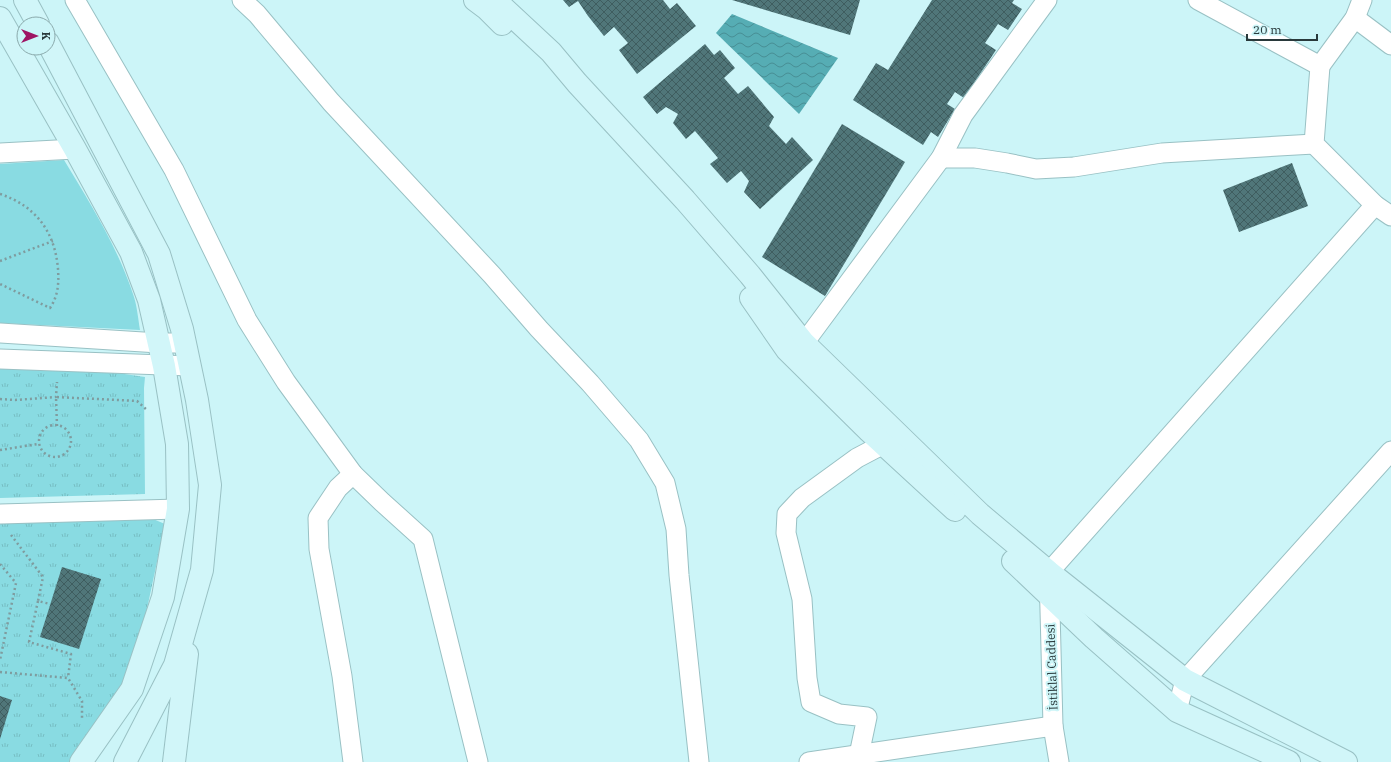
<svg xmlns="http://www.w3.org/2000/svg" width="1391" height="762" font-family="'IBM Plex Serif',serif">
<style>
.grass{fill:url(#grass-tufts)}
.park{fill:#89dbe2}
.water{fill:url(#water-waves)}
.building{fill:url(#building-cross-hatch)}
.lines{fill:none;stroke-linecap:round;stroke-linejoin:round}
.street-casing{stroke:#99c1c4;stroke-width:21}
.secondary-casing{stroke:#99c1c4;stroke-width:24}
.path{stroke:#7f9c9f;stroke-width:2.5;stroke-dasharray:2 3;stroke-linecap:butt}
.street{stroke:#fff;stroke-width:19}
.secondary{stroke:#d1f6f9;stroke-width:22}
.labels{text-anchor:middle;stroke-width:4;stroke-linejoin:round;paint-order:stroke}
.street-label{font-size:12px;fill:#29393b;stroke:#ccf5f8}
</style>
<defs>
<pattern id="grass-tufts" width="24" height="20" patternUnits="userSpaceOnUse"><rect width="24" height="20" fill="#89dbe2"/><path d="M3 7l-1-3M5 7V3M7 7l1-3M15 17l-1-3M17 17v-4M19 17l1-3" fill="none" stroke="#76bdc3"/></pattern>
<pattern id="water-waves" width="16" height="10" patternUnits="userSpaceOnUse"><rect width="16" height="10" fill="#56adb4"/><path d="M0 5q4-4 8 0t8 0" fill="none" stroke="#478e94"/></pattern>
<pattern id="building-cross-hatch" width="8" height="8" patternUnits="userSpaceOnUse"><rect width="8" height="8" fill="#507679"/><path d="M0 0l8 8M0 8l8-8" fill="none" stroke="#3f5d5f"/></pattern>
</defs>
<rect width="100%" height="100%" fill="#ccf5f8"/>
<g class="grass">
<polygon points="0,363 63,365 145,377 144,388 145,494 0,498"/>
<polygon points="153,519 165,524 144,623 128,684 103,720 70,762 0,762 0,523 71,522"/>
</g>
<path class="park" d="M 64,160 C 90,203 117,246 133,294 C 137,305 138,318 140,330 L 0,323 L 0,164 Z"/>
<polygon class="water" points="732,14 838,58 799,114 716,33"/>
<g class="building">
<polygon points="563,0 663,0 670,9 677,3 696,26 637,74 619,50 628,43 614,27 604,36 588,16 578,1 569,7"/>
<polygon points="732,0 860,0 850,35"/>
<polygon points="932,0 1014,0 1012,3 1022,9 1008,30 998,24 985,43 996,50 964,98 955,92 947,104 955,109 938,137 931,132 923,145 853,100 876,63 888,70"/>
<polygon points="705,44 714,55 720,50 735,68 724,78 738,94 748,86 774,117 769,126 786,144 792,137 813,160 760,209 744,192 749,181 741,171 727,183 710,164 718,158 695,131 686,139 673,123 678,114 666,107 657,114 643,97"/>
<polygon points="842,124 905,162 825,296 762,257"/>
<polygon points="1292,163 1308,206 1239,232 1223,190"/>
<polygon points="62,567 101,579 79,649 40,637"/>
<polygon points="0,696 12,700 0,739"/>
</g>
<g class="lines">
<g class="street-casing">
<g id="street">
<polyline points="75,0 174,170 247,320 286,382 353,474 382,502 423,539 478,762"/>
<polyline points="242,0 257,14 331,102 492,275 539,329 590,383 639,440 665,483 676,529 679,575 699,762"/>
<polyline points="1198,0 1320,66 1314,144 1375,205 1391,216"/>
<polyline points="1355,18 1391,45"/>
<polyline points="1320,66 1355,18 1362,0"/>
<polyline points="0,153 75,149"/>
<polyline points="941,158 975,158 1007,163 1036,169 1074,167 1162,153 1314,144"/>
<polyline points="0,333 159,343 185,343"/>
<polyline points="794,352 804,343 941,158 963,115 1047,0"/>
<polyline points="0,359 190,366"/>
<polyline points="0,514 178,509"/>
<polyline points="1177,711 1185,680 1391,451"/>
<polyline points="353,762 342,676 319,549 318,518 338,488 353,474"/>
<polyline points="809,762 1053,726"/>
<polyline points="860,762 859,755 867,717 839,714 811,702 807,678 802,599 786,533 787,514 802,498 857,458 895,438"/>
<polyline points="1059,762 1053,726 1049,572 1375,205"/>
</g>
</g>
<g class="secondary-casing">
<g id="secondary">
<polyline points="25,0 38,24"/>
<polyline points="475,0 487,9 502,24"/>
<polyline points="495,0 551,52 577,83 685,200 750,275 804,343 980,514 1049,572 1185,680 1346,762"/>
<polyline points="0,18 75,149 131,252 149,300 164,366 177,444 178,509 163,597 132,689 81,762"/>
<polyline points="48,43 159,254 182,329 197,400 210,485 202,570 175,665 125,762"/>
<polyline points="751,298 787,350 869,431 955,510"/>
<polyline points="1013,561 1094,638 1177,711 1289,762"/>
<polyline points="174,762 187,654"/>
</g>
</g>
<g class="path">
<path d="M 0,194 C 36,206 55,232 58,269 C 59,284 58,296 50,308 L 0,284"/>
<polyline points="0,261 53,241"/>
<polyline points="0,399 15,400 56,397 57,382"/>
<circle cx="55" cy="441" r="16"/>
<polyline points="57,426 56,397 137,401 147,410"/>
<polyline points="0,450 38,444"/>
<polyline points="11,535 43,577 38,601 50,604"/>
<polyline points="0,564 16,583 0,660"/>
<polyline points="38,601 29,642 71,654 68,678"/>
<polyline points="0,672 68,678 82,701 82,719"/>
</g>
<use href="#street" class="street"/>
<use href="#secondary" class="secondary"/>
</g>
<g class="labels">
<g class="street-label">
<text transform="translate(1052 667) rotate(-92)" y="4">İstiklal Caddesi</text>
</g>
</g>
<g transform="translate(36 36) rotate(90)"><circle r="19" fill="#ccf5f8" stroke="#8baaac"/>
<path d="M0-3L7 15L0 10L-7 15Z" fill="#9e1463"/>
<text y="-6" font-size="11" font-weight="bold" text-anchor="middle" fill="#29393b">K</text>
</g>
<path d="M1247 34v6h70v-6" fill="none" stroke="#29393b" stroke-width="2"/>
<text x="1253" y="34" font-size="12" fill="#29393b" stroke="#ccf5f8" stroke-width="3" paint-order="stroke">20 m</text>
</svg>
